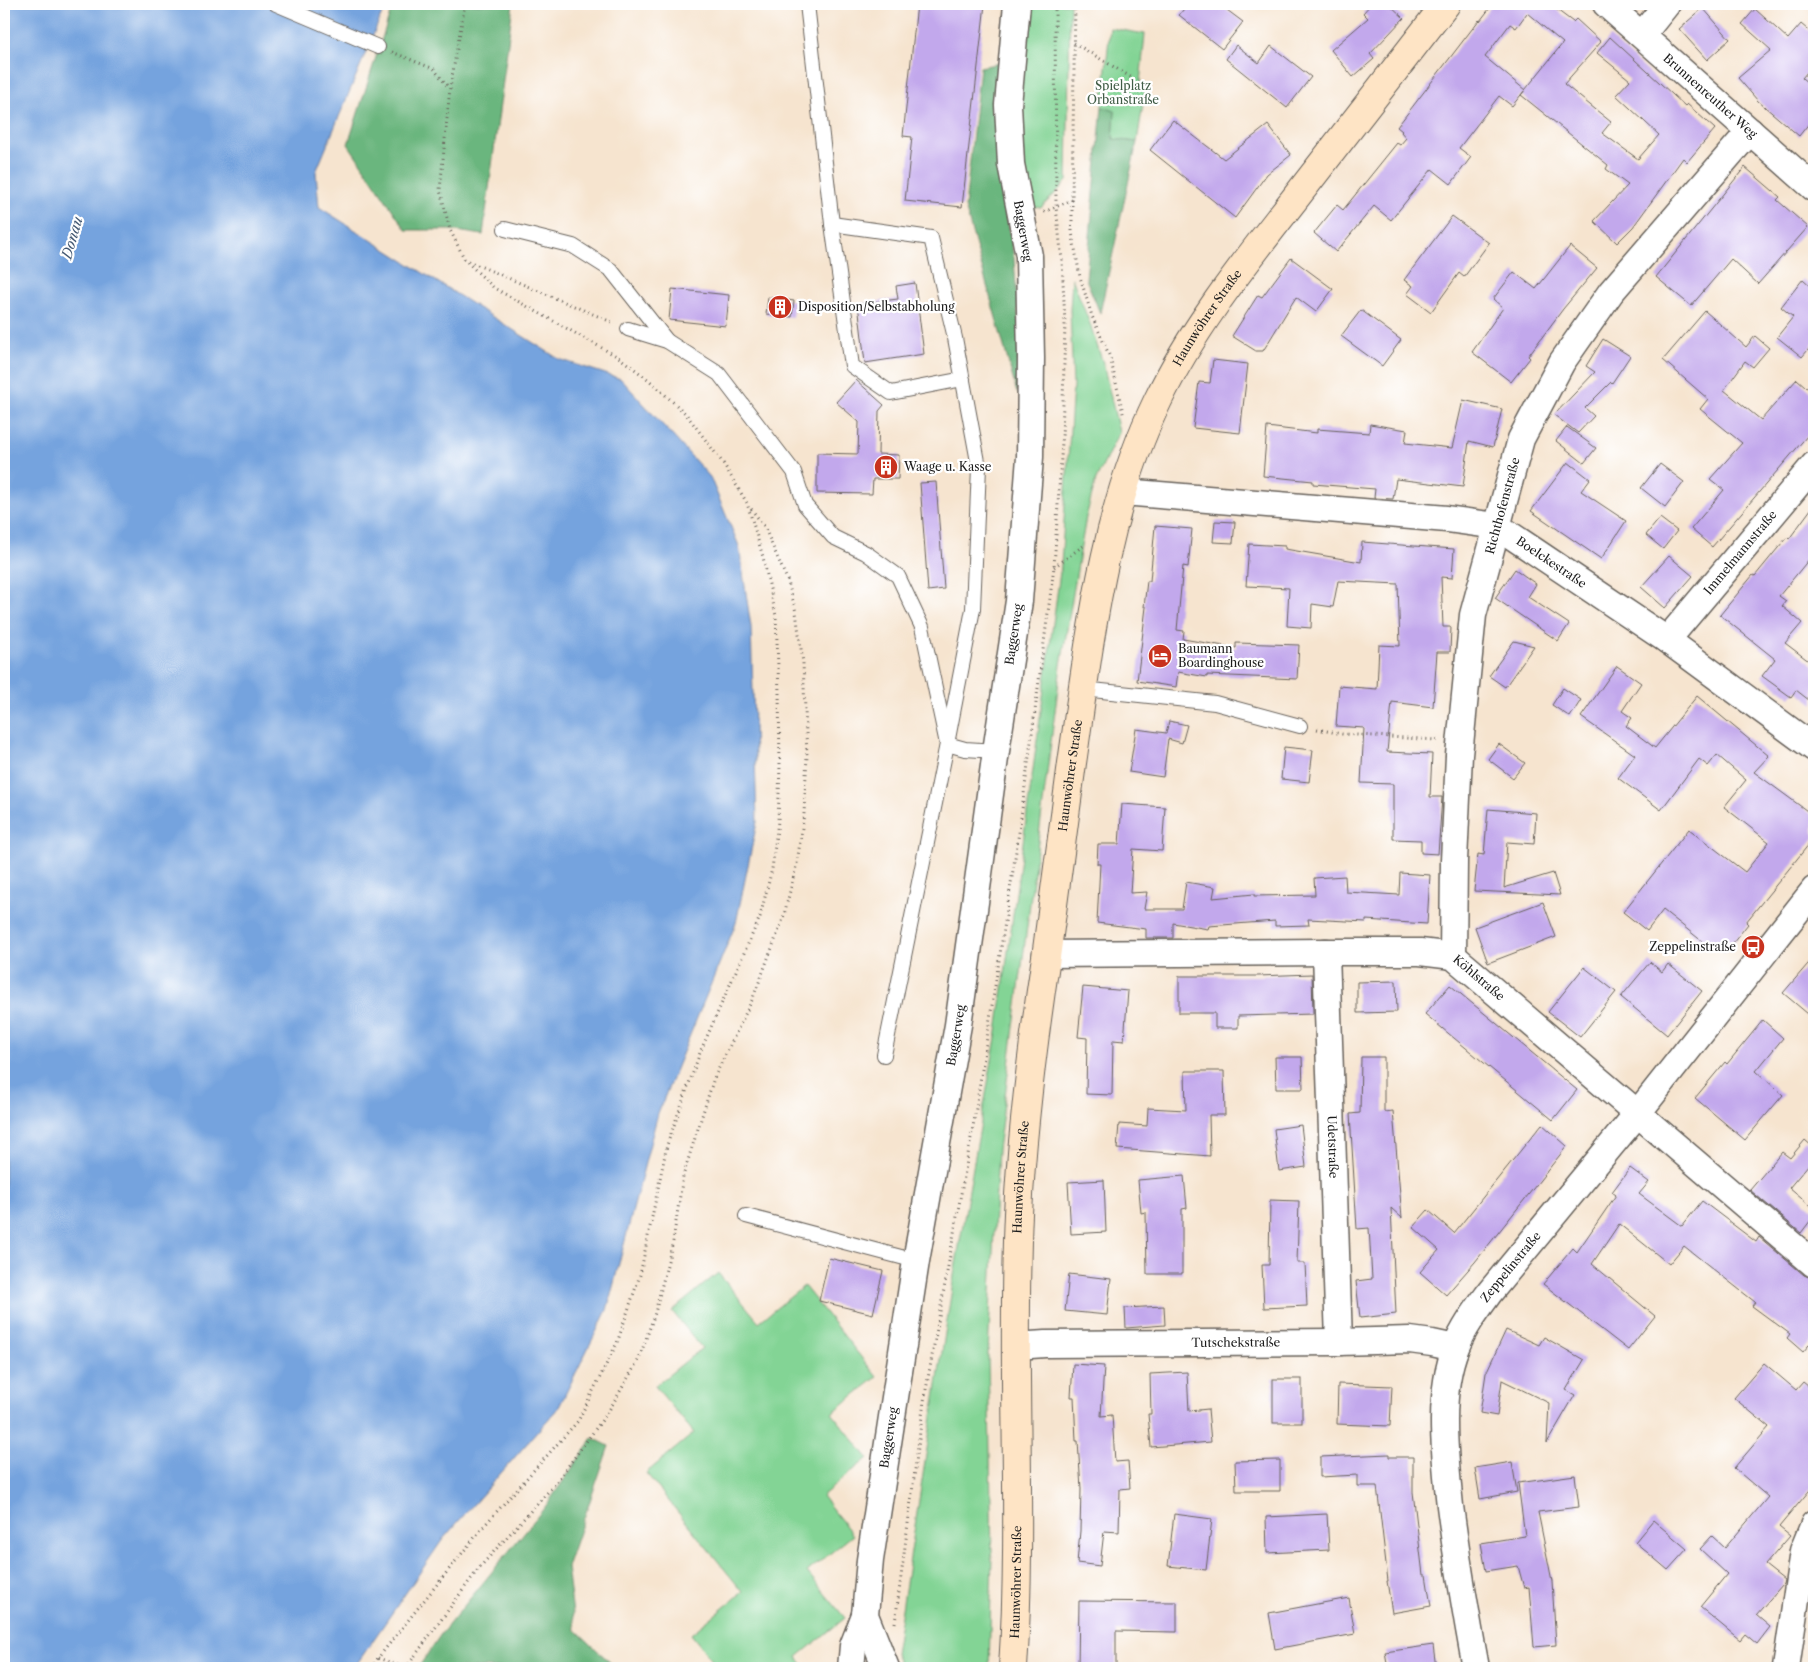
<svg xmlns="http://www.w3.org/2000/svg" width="1818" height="1672" font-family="'Libre Caslon Text',serif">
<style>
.green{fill:#83d495;stroke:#507858}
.forest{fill:#6ab67e;stroke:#43694d}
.water{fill:#75a3de;stroke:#48607d}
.building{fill:#c2a8ec}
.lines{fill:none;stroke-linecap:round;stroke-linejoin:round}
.lane-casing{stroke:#68625b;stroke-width:16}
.street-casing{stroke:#68625b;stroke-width:29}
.secondary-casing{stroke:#68625b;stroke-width:30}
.path{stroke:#68625b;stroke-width:3;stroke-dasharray:1 4;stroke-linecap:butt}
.lane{stroke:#fff;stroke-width:14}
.street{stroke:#fff;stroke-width:26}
.secondary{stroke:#fee4c5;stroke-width:28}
.labels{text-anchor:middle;stroke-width:4.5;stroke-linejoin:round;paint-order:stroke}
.park-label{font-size:12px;fill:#405c46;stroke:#fff}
.street-label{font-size:12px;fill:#1c1c1c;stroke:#fff}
.poi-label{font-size:12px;fill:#1c1c1c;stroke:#fff;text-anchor:start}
.water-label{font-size:14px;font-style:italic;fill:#445973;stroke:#fff}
</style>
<rect width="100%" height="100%" fill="#fff"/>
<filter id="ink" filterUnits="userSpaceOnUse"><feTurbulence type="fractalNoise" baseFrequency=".02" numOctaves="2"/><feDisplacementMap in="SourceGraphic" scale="10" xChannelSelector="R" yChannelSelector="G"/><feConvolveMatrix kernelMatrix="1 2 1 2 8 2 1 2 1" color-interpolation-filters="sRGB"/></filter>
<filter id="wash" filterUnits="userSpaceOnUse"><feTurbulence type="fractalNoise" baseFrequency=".0096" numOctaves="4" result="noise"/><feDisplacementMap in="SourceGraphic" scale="20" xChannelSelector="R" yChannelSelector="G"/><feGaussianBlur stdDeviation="1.12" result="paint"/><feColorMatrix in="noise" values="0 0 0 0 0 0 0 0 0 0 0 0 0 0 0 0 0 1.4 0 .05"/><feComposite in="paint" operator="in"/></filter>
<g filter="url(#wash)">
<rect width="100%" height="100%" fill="#f6e4cf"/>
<g class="green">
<polygon points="1025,4 1070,4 1067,181 1041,208 1034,207 1027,197 1017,104"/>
<polygon points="1110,28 1145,34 1140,83 1146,85 1137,142 1113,139 1115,111 1102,107"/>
<polygon points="1072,278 1090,324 1103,363 1119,432 1096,480 1086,517 1061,665 998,1150 988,1354 992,1555 989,1668 902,1668 895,1654 955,1269 997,1032 1061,565 1073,386 1070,310"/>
<polygon points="718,1273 759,1322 804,1286 877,1377 832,1413 868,1458 822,1496 853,1535 807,1572 845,1618 797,1657 805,1668 718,1668 691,1634 743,1592 646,1473 694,1433 655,1386 702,1348 672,1311"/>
</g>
<g class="forest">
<polygon points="393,4 513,4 483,235 450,230 406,230 348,144"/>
<polygon points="1000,63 996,151 1014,258 1019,330 1017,393 965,207 980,67"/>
<polygon points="1102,107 1115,111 1113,139 1137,142 1100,313 1086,279"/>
<polygon points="593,1438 609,1446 567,1567 575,1629 616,1668 418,1668 441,1634 545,1507"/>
</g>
<polygon class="water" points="4,4 386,4 316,172 319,207 559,359 621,379 710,477 739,546 751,627 757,822 736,923 658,1113 607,1310 559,1407 443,1539 354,1668 4,1668"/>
<g id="blocks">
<g class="building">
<polygon points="917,4 985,4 962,207 905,201 912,137 903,136"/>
<polygon points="1188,4 1219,4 1243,22 1222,49 1179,15"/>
<polygon points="1371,4 1389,4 1404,18 1370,54 1374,59 1353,77 1331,50 1368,18 1363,13"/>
<polygon points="1493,4 1549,4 1573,22 1576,19 1601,42 1564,84 1611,122 1602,133 1638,159 1659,135 1616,95 1630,80 1597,53 1610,37 1685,106 1687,104 1715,129 1687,162 1683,158 1633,227 1617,243 1594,221 1628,185 1606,169 1608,165 1521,95 1563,43 1527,13 1516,28 1510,24 1485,57 1525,90 1512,106 1499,96 1459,148 1471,157 1451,184 1432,169 1391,220 1374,206 1336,252 1314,233 1337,205 1343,210 1397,143 1400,145 1406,138 1401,132 1402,131 1397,127 1479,20 1480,21"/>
<polygon points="1703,8 1730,39 1707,60 1679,29"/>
<polygon points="1755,9 1788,39 1801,24 1814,35 1814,64 1802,78 1814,88 1814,117 1799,136 1758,101 1738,78 1771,50 1742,24"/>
<polygon points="1236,45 1259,63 1271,46 1311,77 1287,108 1226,59"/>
<polygon points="1173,120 1224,159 1268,125 1291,155 1267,174 1235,218 1150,150"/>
<polygon points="1745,167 1780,197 1777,200 1808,227 1758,284 1731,259 1691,306 1656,277"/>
<polygon points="1452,216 1489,243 1464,277 1459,273 1431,312 1407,294 1413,286 1404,280"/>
<polygon points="1570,246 1597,268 1563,309 1528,356 1530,358 1511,382 1472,352 1503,308 1493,299 1514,272 1536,289"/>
<polygon points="1291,258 1333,289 1316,312 1296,297 1263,351 1256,351 1232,336 1258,295 1262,297"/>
<polygon points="1803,279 1814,289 1814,343 1802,357 1777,337 1793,317 1781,307"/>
<polygon points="915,283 924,354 865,363 858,304 898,299 896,286"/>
<polygon points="672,289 729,295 726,326 669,320"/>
<polygon points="768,297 794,301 792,317 766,314"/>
<polygon points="1361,310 1401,340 1382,366 1341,336"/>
<polygon points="1705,311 1746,347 1755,336 1769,348 1753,367 1745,361 1724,390 1761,420 1797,379 1814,394 1814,428 1712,547 1691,529 1724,490 1710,479 1742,443 1700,409 1708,399 1663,360"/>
<polygon points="1603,339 1630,356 1612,383 1611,382 1585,408 1594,416 1578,433 1554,415 1595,372 1586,366"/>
<polygon points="1213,360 1248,364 1240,433 1193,428 1199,382 1210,383"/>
<polygon points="856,380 884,405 879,411 878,454 899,455 898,479 873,479 872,494 817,493 817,453 858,454 859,422 836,402"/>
<polygon points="1463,400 1502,409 1493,447 1469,441 1463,487 1396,479 1393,499 1374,498 1375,489 1313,484 1313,481 1263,476 1267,427 1317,433 1317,429 1369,433 1370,424 1407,430 1405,443 1452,448"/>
<polygon points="1567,427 1596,448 1584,463 1556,441"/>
<polygon points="1568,462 1590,479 1581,491 1626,521 1601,559 1531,511"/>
<polygon points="1660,464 1684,482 1665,507 1641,488"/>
<polygon points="936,482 944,589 928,591 920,483"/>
<polygon points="1814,505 1814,553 1779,596 1786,601 1782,606 1802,623 1785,643 1814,665 1814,704 1796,690 1791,697 1762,676 1775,659 1720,615 1753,575 1755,576 1787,537 1789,539"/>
<polygon points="1660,518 1677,531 1663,549 1646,535"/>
<polygon points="1215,521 1235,522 1233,543 1213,542"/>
<polygon points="1155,526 1192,529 1188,567 1183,566 1177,630 1184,631 1183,639 1236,648 1236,643 1299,645 1297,679 1207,675 1207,677 1178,672 1176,687 1137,681 1146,607 1144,607 1147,581 1150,581"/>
<polygon points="1362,542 1454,549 1452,578 1441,577 1443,627 1451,627 1450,652 1437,652 1433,707 1392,702 1387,752 1432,754 1430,797 1442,797 1438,854 1421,853 1421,840 1393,839 1393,784 1361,783 1364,728 1336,726 1339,686 1377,689 1379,645 1400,646 1398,584 1338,581 1333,607 1312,604 1311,628 1287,626 1289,588 1246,586 1249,544 1285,546 1285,549 1361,562"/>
<polygon points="1669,556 1693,576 1665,608 1641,587"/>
<polygon points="1515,569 1536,584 1528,597 1569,624 1558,641 1495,598"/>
<polygon points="1514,641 1534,646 1505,687 1489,676"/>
<polygon points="1617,666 1641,683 1622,711 1632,718 1626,726 1655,748 1697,696 1769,756 1754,772 1814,816 1814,838 1746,922 1748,924 1725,953 1711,942 1708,946 1663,910 1647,931 1623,912 1689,829 1745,872 1769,842 1724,807 1746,780 1717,755 1708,766 1699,759 1661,810 1618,778 1635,755 1581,717"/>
<polygon points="1563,688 1581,700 1570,717 1552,705"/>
<polygon points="1169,721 1187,725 1182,743 1168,739 1163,777 1129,772 1136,729 1166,733"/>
<polygon points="1499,744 1525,763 1513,778 1488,759"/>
<polygon points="1284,747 1313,750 1309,782 1281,779"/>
<polygon points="1122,804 1165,807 1162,851 1133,849 1130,893 1147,892 1144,909 1182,909 1186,882 1215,887 1213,898 1254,894 1254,896 1315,895 1314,878 1345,876 1346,892 1399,895 1400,873 1430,875 1427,924 1366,920 1366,922 1308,919 1309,925 1275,926 1275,921 1209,926 1208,929 1173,923 1173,938 1146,938 1146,929 1097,923 1100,864 1097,864 1098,844 1119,844"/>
<polygon points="1488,809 1536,813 1534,844 1507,842 1504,888 1553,873 1560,895 1474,891 1478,854 1484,855"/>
<polygon points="1543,902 1556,937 1488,963 1475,927"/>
<polygon points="1814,957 1814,1019 1783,993"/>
<polygon points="1650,962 1662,972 1668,964 1702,991 1667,1035 1621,997"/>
<polygon points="1584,967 1616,992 1580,1037 1548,1012"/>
<polygon points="1312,974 1313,1014 1238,1016 1238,1028 1215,1028 1215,1013 1179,1013 1179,976 1258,976"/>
<polygon points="1396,981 1397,1012 1357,1013 1357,982"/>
<polygon points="1450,985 1577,1090 1553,1120 1425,1014"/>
<polygon points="1083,987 1128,991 1124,1041 1113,1040 1112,1095 1086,1094 1087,1038 1078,1037"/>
<polygon points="1763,1020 1783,1038 1756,1071 1783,1095 1745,1140 1695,1098 1725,1062 1727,1064"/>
<polygon points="1275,1057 1302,1057 1303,1089 1276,1089"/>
<polygon points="1361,1057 1384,1057 1384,1112 1393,1111 1402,1218 1391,1208 1396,1314 1360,1318 1356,1281 1372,1279 1369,1228 1357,1229 1350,1114 1360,1113"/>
<polygon points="1185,1071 1224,1071 1225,1115 1209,1115 1210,1156 1117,1149 1119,1124 1147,1126 1148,1108 1186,1110"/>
<polygon points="1542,1124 1567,1146 1475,1262 1446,1295 1420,1272 1439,1250 1413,1227 1428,1210 1454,1233"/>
<polygon points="1301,1125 1306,1167 1279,1171 1274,1129"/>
<polygon points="1805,1140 1814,1148 1814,1158 1789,1188 1814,1209 1814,1216 1801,1233 1750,1190 1782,1152 1790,1158"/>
<polygon points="1630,1168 1649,1182 1639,1194 1682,1226 1702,1201 1756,1242 1759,1237 1804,1275 1814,1279 1814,1339 1803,1352 1787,1338 1790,1334 1752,1306 1755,1302 1684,1246 1669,1264 1619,1224 1592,1264 1655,1316 1628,1350 1543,1284 1573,1248 1577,1252 1616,1195 1612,1192"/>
<polygon points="1184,1176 1187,1208 1182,1209 1182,1274 1147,1274 1146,1212 1141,1213 1138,1180"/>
<polygon points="1104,1180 1106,1232 1071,1234 1068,1182"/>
<polygon points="1270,1200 1299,1201 1297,1263 1305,1263 1307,1306 1264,1308 1262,1265 1269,1265"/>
<polygon points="829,1258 883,1271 873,1314 819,1301"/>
<polygon points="1069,1274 1111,1279 1107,1315 1065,1311"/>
<polygon points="1164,1306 1165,1325 1126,1328 1125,1308"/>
<polygon points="1506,1330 1539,1345 1544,1337 1584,1360 1566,1390 1575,1395 1547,1443 1549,1403 1502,1380 1497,1416 1480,1413 1486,1373"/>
<polygon points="1764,1363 1796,1390 1803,1382 1814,1391 1814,1485 1779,1527 1790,1536 1765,1565 1784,1580 1783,1584 1756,1615 1770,1627 1757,1644 1745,1634 1740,1640 1700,1607 1727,1574 1700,1549 1712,1536 1725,1548 1768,1497 1734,1468 1769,1427 1734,1398"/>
<polygon points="1073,1364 1104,1366 1101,1416 1112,1415 1115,1462 1128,1461 1130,1488 1120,1489 1119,1532 1104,1531 1100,1566 1077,1563 1080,1531 1081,1489 1078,1441 1076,1441 1074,1397 1071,1397"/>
<polygon points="1187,1372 1189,1411 1208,1409 1211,1442 1151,1447 1148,1414 1151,1414 1150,1374"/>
<rect x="1273" y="1379" width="29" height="44"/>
<polygon points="1338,1384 1392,1386 1390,1426 1337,1424"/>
<polygon points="1389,1454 1389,1457 1413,1457 1413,1492 1423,1575 1426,1575 1431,1606 1392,1613 1387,1581 1388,1581 1377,1486 1357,1486 1357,1475 1320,1477 1320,1457"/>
<polygon points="1280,1460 1280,1491 1236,1491 1235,1461"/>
<polygon points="1512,1462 1517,1492 1480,1499 1475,1468"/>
<polygon points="1575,1475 1579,1507 1538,1512 1552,1581 1556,1645 1534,1647 1529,1587 1524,1588 1518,1566 1486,1571 1481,1543 1525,1536 1518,1483"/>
<polygon points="1174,1514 1212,1519 1206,1570 1168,1566"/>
<polygon points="1327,1514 1329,1550 1267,1553 1266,1517"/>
<polygon points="1653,1520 1687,1549 1668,1570 1635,1542"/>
<polygon points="1349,1598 1355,1634 1275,1649 1269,1613"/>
<polygon points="1079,1601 1177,1602 1177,1632 1116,1631 1116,1668 1078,1668"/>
<polygon points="1433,1645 1436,1668 1388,1668 1385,1652"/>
</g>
</g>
</g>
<g filter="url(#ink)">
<use href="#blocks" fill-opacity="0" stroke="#68625b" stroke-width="1"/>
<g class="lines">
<g class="lane-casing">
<g id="lane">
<polyline points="276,4 378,47"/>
<polyline points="807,4 832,224"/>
<polyline points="505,229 573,246 611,270 667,341"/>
<polyline points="628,329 667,341 719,374 794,472 805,505 833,537 866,553 898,576 922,627 947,744 884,1055"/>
<polyline points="963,379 891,393 852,366 832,224 931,238 955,338 979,467 973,609 947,744 965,749 996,751"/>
<polyline points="1083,689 1215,703 1300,726"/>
<polyline points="746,1216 916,1261"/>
</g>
</g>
<g class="street-casing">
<g id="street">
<path id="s1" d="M 1606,4 L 1814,188"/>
<polyline points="1642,35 1667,4"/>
<path id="s2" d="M 1123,492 L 1447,519 L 1497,526 L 1667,640 L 1814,748"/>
<path id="s3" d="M 1667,640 L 1814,465"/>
<path id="s4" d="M 1326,952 L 1339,1342"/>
<path id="s5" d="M 1046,954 L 1326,952 L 1420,952 L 1453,956 L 1814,1264"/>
<path id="s6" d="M 1453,956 L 1454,861 L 1459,755 L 1473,615 L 1521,439 L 1562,362 L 1611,292 L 1750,131"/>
<path id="s7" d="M 1016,1346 L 1045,1344 L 1339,1342 L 1410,1340 L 1432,1343 L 1455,1348"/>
<polyline points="851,1668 853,1646 865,1615"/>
<path id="s8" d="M 886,1668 L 865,1615 L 870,1560 L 916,1261 L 958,1025 L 996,751 L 1019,601 L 1030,457 L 1031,358 L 1029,256 L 1011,164 L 1008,105 L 1017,4"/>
<path id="s9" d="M 1476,1668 C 1466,1614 1457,1560 1450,1506 C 1445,1457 1437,1394 1456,1347 C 1464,1327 1477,1310 1490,1292 L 1637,1114 L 1814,890"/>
<polyline points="1786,1668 1803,1551 1814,1524"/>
</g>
</g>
<g class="secondary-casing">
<g id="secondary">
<path id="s10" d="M 1013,1668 C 1023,1517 1011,1365 1018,1214 C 1022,1127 1033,1042 1046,957 C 1055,892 1063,827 1072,763 C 1090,640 1103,513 1158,400 C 1193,327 1244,264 1293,201 C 1344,135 1395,69 1446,4"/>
</g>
</g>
<g class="path">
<polyline points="1074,43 1134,79"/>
<polyline points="392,52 434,69 449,88"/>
<polyline points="1072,200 1072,232 1080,277 1092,316 1110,357 1124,417"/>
<polyline points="1044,212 1072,200 1075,4"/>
<polyline points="468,261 614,323"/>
<polyline points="1054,567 1083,546"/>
<polyline points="1317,729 1342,734 1437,740"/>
<polyline points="895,1623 924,1401 974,1121 1019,832 1054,567 1062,442 1065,324 1062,260 1056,207 1055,4"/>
<polyline points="378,1658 406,1668"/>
<polyline points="372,1668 378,1658 483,1527 578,1421 617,1343 640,1275 667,1145 701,1050 760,917 772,869 778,821 780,766 779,692 776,616 763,557 747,503 723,463 686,414 649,380 620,358 494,288 465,260 450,230 440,190 450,88 465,4"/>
<polyline points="406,1668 479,1568 555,1484 608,1412 639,1359 655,1313 673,1241 683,1176 714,1078 753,998 783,919 797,863 804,814 807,756 803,663 796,612 788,582 764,526 749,506"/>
</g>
<use href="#lane" class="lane"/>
<use href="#street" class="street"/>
<use href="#secondary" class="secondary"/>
</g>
</g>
<defs>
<g id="building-disc" transform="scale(1.25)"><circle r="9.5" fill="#c8321e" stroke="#fff"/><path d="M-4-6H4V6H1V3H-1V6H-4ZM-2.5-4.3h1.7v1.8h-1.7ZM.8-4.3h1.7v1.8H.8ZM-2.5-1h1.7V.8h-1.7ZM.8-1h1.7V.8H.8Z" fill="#fff"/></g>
<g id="hotel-disc" transform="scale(1.25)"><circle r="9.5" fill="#c8321e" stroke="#fff"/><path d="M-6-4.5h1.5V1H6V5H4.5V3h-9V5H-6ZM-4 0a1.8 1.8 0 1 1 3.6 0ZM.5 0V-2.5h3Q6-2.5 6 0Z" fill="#fff"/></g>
<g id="bus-disc" transform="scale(1.25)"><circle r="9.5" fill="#c8321e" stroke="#fff"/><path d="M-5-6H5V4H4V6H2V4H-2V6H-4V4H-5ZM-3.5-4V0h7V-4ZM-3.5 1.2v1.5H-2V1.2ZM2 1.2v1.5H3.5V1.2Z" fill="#fff"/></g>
</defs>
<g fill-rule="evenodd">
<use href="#building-disc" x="780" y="307"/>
<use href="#building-disc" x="886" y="467"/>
<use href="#hotel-disc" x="1160" y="656"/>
<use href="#bus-disc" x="1753" y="947"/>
</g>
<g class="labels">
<g class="park-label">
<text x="1123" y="90">Spielplatz<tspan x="1123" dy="14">Orbanstraße</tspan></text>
</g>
<g class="street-label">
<text dy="4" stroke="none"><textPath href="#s1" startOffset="139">Brunnenreuther Weg</textPath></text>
<text transform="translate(1023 231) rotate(80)" y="4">Baggerweg</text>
<text dy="4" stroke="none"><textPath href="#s10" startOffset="1379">Haunwöhrer Straße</textPath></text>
<text dy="4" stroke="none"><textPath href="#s6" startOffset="455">Richthofenstraße</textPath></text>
<text dy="4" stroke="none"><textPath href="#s3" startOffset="114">Immelmannstraße</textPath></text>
<text dy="4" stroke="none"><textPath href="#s2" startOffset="441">Boelckestraße</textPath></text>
<text dy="4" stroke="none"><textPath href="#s8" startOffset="1049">Baggerweg</textPath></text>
<text dy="4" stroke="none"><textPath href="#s10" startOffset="896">Haunwöhrer Straße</textPath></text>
<text dy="4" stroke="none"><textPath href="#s5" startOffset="441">Köhlstraße</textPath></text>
<text dy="4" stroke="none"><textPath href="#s8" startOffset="644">Baggerweg</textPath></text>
<text dy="4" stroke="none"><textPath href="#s4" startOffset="195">Udetstraße</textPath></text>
<text dy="4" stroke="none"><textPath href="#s10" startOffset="491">Haunwöhrer Straße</textPath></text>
<text dy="4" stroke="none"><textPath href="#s9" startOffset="422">Zeppelinstraße</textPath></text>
<text dy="4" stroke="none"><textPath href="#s7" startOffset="220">Tutschekstraße</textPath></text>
<text dy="4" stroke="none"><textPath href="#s8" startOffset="236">Baggerweg</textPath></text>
<text dy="4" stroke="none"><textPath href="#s10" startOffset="86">Haunwöhrer Straße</textPath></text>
</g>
<g class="poi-label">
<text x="798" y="311">Disposition/Selbstabholung</text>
<text x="904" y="471">Waage u. Kasse</text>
<text x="1178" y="653">Baumann<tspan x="1178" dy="14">Boardinghouse</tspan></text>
<text x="1736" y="951" text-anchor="end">Zeppelinstraße</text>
</g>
<g class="water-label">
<text transform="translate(72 238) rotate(-74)" y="5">Donau</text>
</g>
</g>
<rect width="1818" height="1672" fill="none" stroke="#fff" stroke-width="20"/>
</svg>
